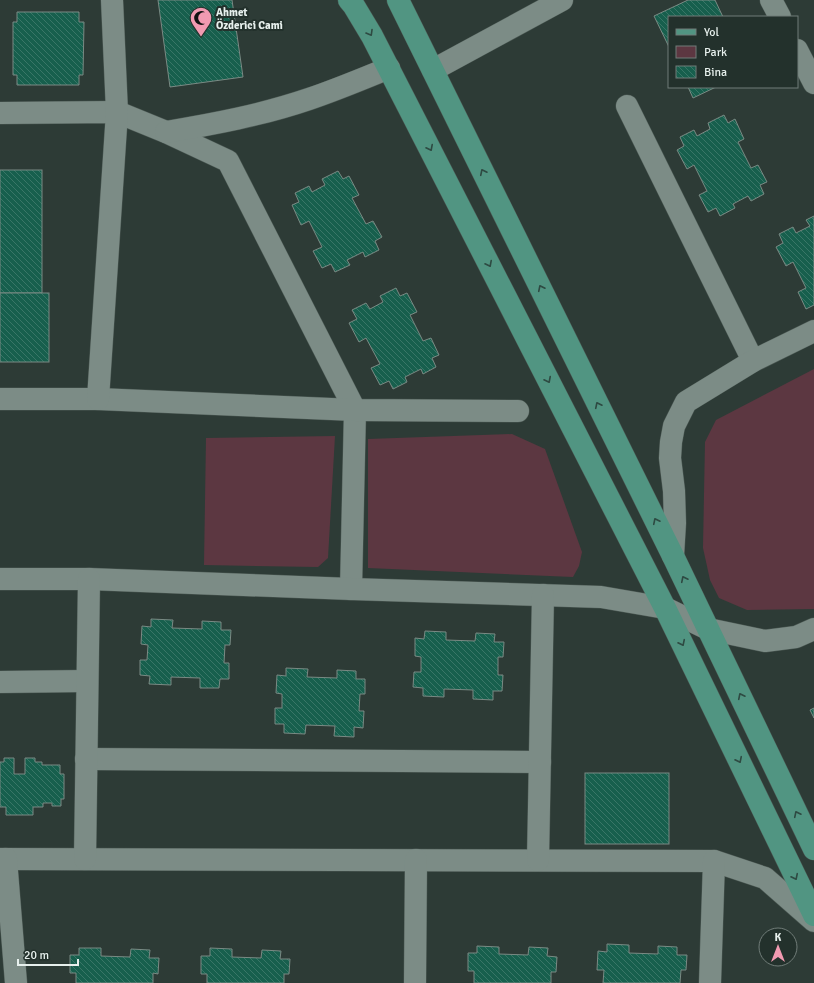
<svg xmlns="http://www.w3.org/2000/svg" width="814" height="983" font-family="Signika,sans-serif">
<style>
.green{fill:#5c3741}
.building{fill:url(#building-back-hatch);stroke:#7a8a84}
.lines{fill:none;stroke-linecap:round;stroke-linejoin:round}
.minor-casing{stroke:#4b5853;stroke-width:23}
.major-casing{stroke:#4b5853;stroke-width:23}
.minor{stroke:#7c8c86;stroke-width:22}
.major{stroke:#519582;stroke-width:22}
.oneway{stroke:#2e4a42}
.labels{text-anchor:middle;stroke-width:4;stroke-linejoin:round;paint-order:stroke}
.poi-label{font-size:11px;font-weight:bold;fill:#e7f0ed;stroke:#23312c;text-anchor:start}
</style>
<defs>
<pattern id="building-back-hatch" width="6" height="6" patternUnits="userSpaceOnUse"><rect width="6" height="6" fill="#175f4d"/><path d="M-1 5l2 2M0 0l6 6M5-1l2 2" fill="none" stroke="#397667"/></pattern>
</defs>
<rect width="100%" height="100%" fill="#2d3b36"/>
<g class="green">
<polygon points="814,369 814,609 747,610 719,598 710,580 703,548 705,442 716,420"/>
<polygon points="512,434 545,449 582,552 579,566 573,577 368,568 368,439"/>
<polygon points="335,436 328,558 318,567 204,565 206,438"/>
</g>
<g class="building">
<polygon points="158,0 232,0 243,77 170,87"/>
<polygon points="688,0 715,0 723,17 669,17 669,47 654,16"/>
<polygon points="17,12 79,12 79,22 84,22 83,75 79,75 79,85 17,85 17,75 13,75 13,22 17,22"/>
<polygon points="688,87 716,87 693,98"/>
<polygon points="724,115 728,123 735,119 744,139 738,142 751,168 758,165 767,182 760,185 764,194 751,201 748,196 733,204 735,208 720,216 716,208 708,212 699,195 707,191 694,165 687,169 677,150 684,146 680,137 694,130 697,136 710,129 708,123"/>
<rect x="0" y="170" width="42" height="123"/>
<polygon points="338,171 343,179 349,176 359,195 352,198 366,224 373,221 382,237 375,241 379,250 365,257 363,252 347,260 350,265 335,272 331,264 322,268 313,251 322,247 309,221 301,225 292,205 299,202 295,193 309,186 312,192 325,185 322,179"/>
<polygon points="814,216 814,305 806,309 798,292 806,288 793,262 786,266 776,247 783,243 779,234 793,227 796,233 810,226 806,220"/>
<polygon points="396,288 400,296 407,293 417,312 410,315 423,341 431,338 439,355 432,358 436,367 423,374 421,369 405,377 407,382 393,389 389,381 380,385 371,368 380,364 366,338 359,342 349,323 357,319 352,310 366,303 370,309 383,302 380,296"/>
<rect x="0" y="293" width="49" height="69"/>
<polygon points="151,619 173,620 172,628 202,629 202,621 221,622 221,630 231,630 230,645 225,645 224,663 229,663 229,679 220,679 219,688 200,688 200,678 171,677 171,685 149,684 150,676 140,675 140,660 147,660 148,645 141,644 142,626 151,627"/>
<polygon points="425,631 446,632 446,640 475,641 476,633 495,634 494,642 504,642 503,657 498,657 498,675 503,675 502,691 493,691 493,700 473,699 473,690 444,689 444,697 423,696 423,688 413,687 414,672 421,672 421,657 415,656 415,638 424,639"/>
<polygon points="286,668 308,669 307,677 337,678 337,670 356,671 356,679 365,679 365,694 360,694 359,711 364,711 363,728 354,727 354,737 334,736 335,726 306,725 305,734 284,733 284,724 275,724 275,708 282,708 282,694 276,693 277,675 286,676"/>
<polygon points="814,708 814,718 810,710"/>
<polygon points="4,758 14,758 14,774 25,774 25,758 35,758 35,762 42,762 42,765 60,765 60,774 64,774 64,799 61,799 61,806 52,806 52,803 43,803 43,807 33,807 33,815 6,815 6,807 0,807 0,762 4,762"/>
<rect x="585" y="773" width="84" height="71"/>
<polygon points="607,944 629,945 629,953 658,954 658,946 677,947 677,955 687,955 686,970 681,970 680,983 603,983 604,970 597,970 598,951 607,952"/>
<polygon points="477,946 499,947 499,954 528,955 529,947 548,948 547,956 557,957 556,972 551,972 551,983 474,983 474,971 468,971 468,953 477,953"/>
<polygon points="79,948 101,948 101,956 130,957 131,949 150,950 149,958 159,958 158,974 153,973 153,983 76,983 76,973 70,973 70,955 79,955"/>
<polygon points="210,948 232,949 232,957 261,958 262,950 281,951 280,959 290,959 289,974 284,974 284,983 207,983 207,974 201,974 201,956 210,956"/>
</g>
<g class="lines">
<g class="minor-casing">
<g id="minor">
<polyline points="771,0 780,17"/>
<polyline points="797,50 814,83"/>
<polyline points="433,70 562,0"/>
<polyline points="627,106 753,361"/>
<polyline points="0,113 117,112 166,132 228,161 355,410 351,589"/>
<path d="M 166,132 C 214,124 262,115 309,99 C 336,90 362,79 389,68"/>
<polyline points="0,399 98,399 355,410 518,411"/>
<polyline points="98,399 117,112 112,0"/>
<polyline points="673,556 675,523 674,491 670,458 671,442 674,426 686,402 753,361 814,331"/>
<polyline points="0,579 89,579 351,589 601,597 665,608 708,629 765,641 796,637 814,629"/>
<polyline points="0,682 87,681"/>
<polyline points="86,759 540,762"/>
<polyline points="0,859 714,861 765,878 814,921"/>
<polyline points="6,859 16,983"/>
<polyline points="85,859 89,579"/>
<polyline points="538,860 543,595"/>
<polyline points="415,983 416,860"/>
<polyline points="710,983 714,861"/>
</g>
</g>
<g class="major-casing">
<g id="major">
<polyline points="349,0 354,6 372,36 665,608 814,915"/>
<polyline points="398,0 673,556 814,849"/>
</g>
</g>
<use href="#minor" class="minor"/>
<use href="#major" class="major"/>
</g>
<defs><path id="oneway-chevron" d="M-2-3.5L2.5 0L-2 3.5" fill="none" stroke-width="1.6" stroke-linecap="round" stroke-linejoin="round"/></defs>
<g class="oneway">
<use href="#oneway-chevron" transform="translate(370 33) rotate(60)"/>
<use href="#oneway-chevron" transform="translate(430 148) rotate(63)"/>
<use href="#oneway-chevron" transform="translate(483 172) rotate(-116)"/>
<use href="#oneway-chevron" transform="translate(489 264) rotate(63)"/>
<use href="#oneway-chevron" transform="translate(541 288) rotate(-116)"/>
<use href="#oneway-chevron" transform="translate(548 380) rotate(63)"/>
<use href="#oneway-chevron" transform="translate(598 405) rotate(-116)"/>
<use href="#oneway-chevron" transform="translate(656 521) rotate(-116)"/>
<use href="#oneway-chevron" transform="translate(684 579) rotate(-116)"/>
<use href="#oneway-chevron" transform="translate(682 643) rotate(64)"/>
<use href="#oneway-chevron" transform="translate(741 696) rotate(-116)"/>
<use href="#oneway-chevron" transform="translate(739 760) rotate(64)"/>
<use href="#oneway-chevron" transform="translate(797 814) rotate(-116)"/>
<use href="#oneway-chevron" transform="translate(795 877) rotate(64)"/>
</g>
<defs>
<g id="mosque-pin" transform="scale(1.15)"><path d="M0 17L-7.5 6A9.5 9.5 0 1 1 7.5 6Z" fill="#f19ab1" stroke="#23312c"/><path d="M3.5-4.9A6 6 0 1 0 3.5 4.9A5 5 0 1 1 3.5-4.9Z" fill="#111"/></g>
</defs>
<g fill-rule="evenodd">
<use href="#mosque-pin" x="201" y="18"/>
</g>
<g class="labels">
<g class="poi-label">
<text x="216" y="16">Ahmet<tspan x="216" dy="13">Özderici Cami</tspan></text>
</g>
</g>
<rect x="668" y="16" width="130" height="72" fill="#23312c" stroke="#717d79"/>
<rect x="676" y="29" width="20" height="6" fill="#519582" stroke="#717d79"/>
<text x="704" y="36" font-size="12" fill="#e7f0ed">Yol</text>
<rect x="676" y="46" width="20" height="12" fill="#5c3741" stroke="#717d79"/>
<text x="704" y="56" font-size="12" fill="#e7f0ed">Park</text>
<rect x="676" y="66" width="20" height="12" fill="url(#building-back-hatch)" stroke="#717d79"/>
<text x="704" y="76" font-size="12" fill="#e7f0ed">Bina</text>
<g transform="translate(778 947)"><circle r="19" fill="#23312c" stroke="#717d79"/>
<path d="M0-3L7 15L0 10L-7 15Z" fill="#f19ab1"/>
<text y="-6" font-size="11" font-weight="bold" text-anchor="middle" fill="#e7f0ed">K</text>
</g>
<path d="M18 959v6h60v-6" fill="none" stroke="#e7f0ed" stroke-width="2"/>
<text x="24" y="959" font-size="12" fill="#e7f0ed" stroke="#23312c" stroke-width="3" paint-order="stroke">20 m</text>
</svg>
